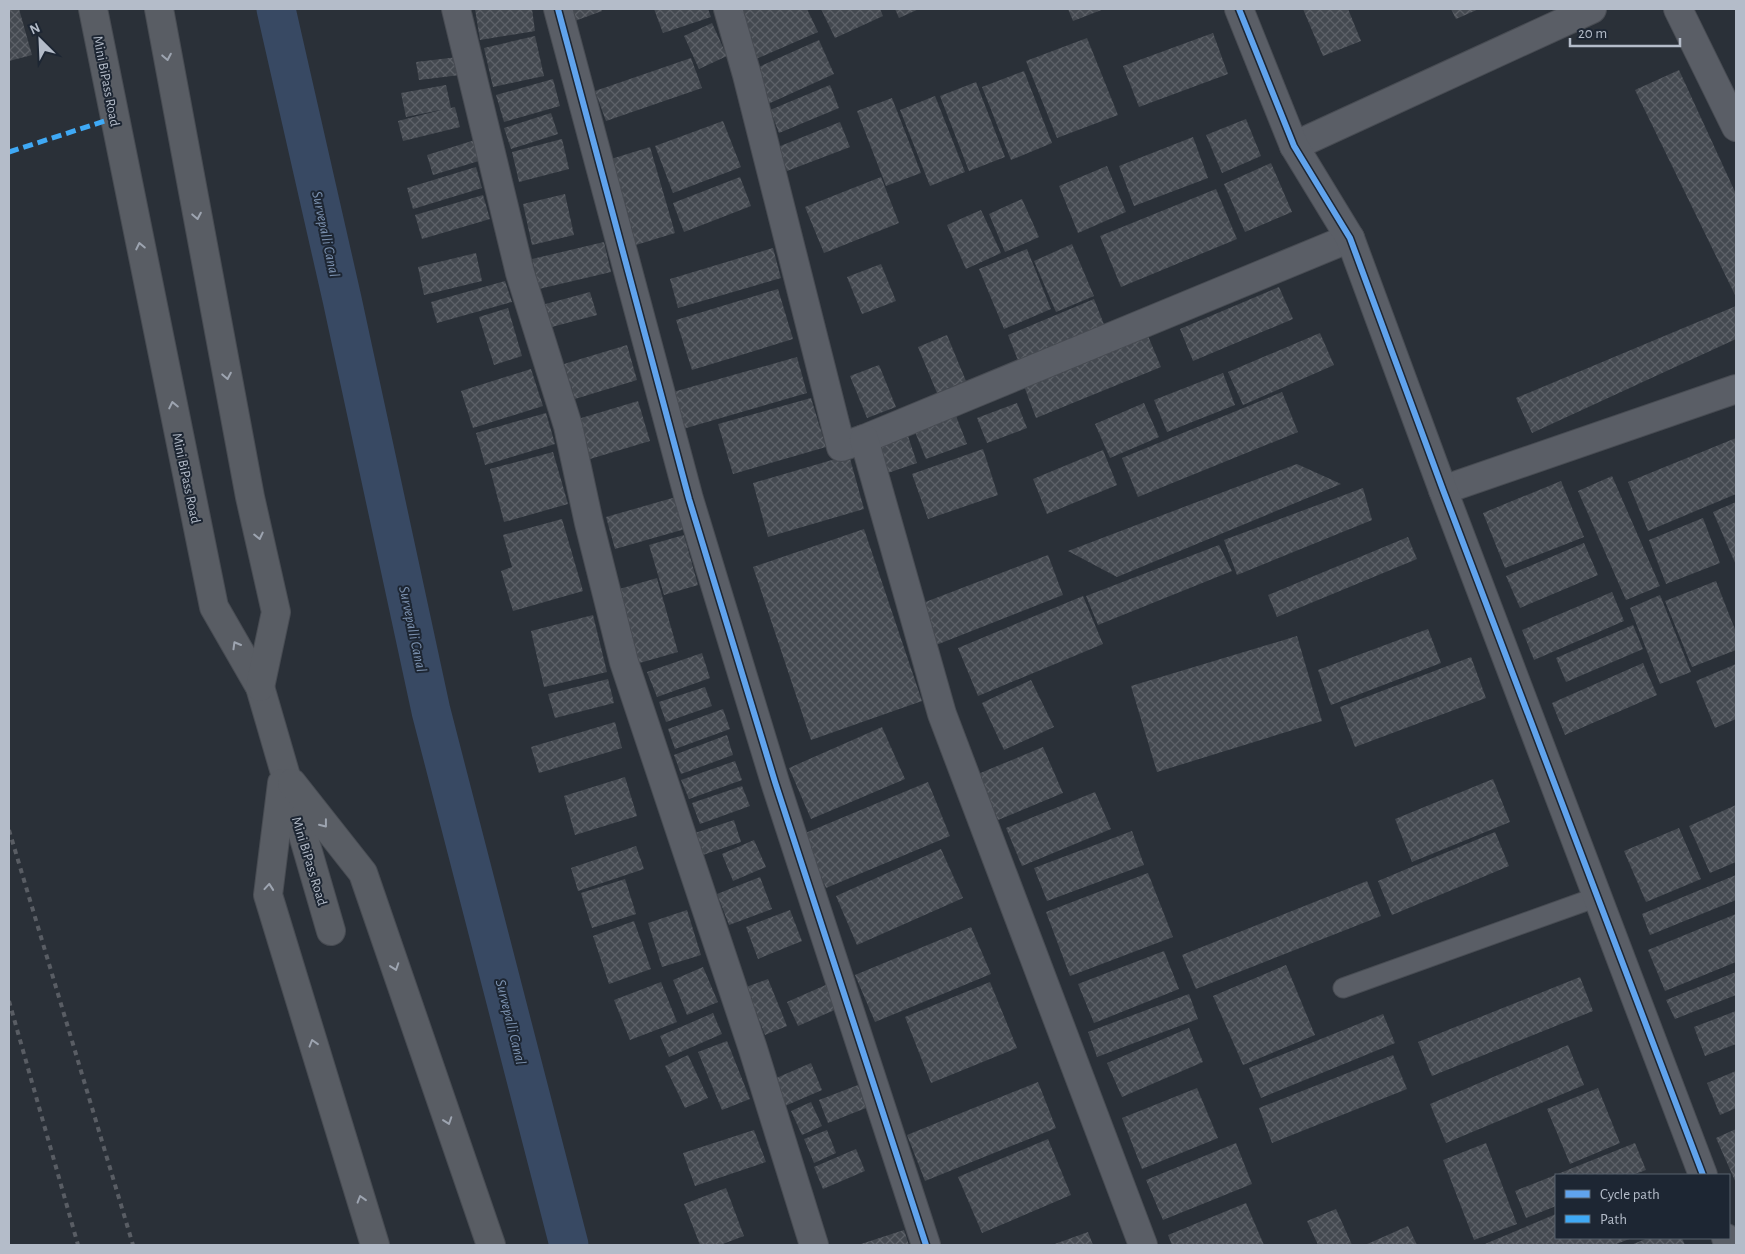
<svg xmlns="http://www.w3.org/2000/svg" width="1745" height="1254" font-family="'Alegreya Sans',sans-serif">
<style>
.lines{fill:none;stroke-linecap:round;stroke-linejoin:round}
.canal{stroke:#384963;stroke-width:39}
.building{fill:url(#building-cross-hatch)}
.service-casing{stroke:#484c53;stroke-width:21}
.minor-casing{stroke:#484c53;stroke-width:30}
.tertiary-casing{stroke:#484c53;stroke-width:30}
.secondary-casing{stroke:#484c53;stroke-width:30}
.service{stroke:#5a5e66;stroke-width:19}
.minor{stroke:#5a5e66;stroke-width:28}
.tertiary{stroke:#5a5e66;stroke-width:28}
.secondary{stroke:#595d64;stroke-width:28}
.rail{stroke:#595d64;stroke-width:4;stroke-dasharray:5 5;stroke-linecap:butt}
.quiet{stroke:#3fa9f5;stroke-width:5;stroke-dasharray:10 5;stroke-linecap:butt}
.cycleway-casing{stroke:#1d2633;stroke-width:9}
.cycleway{stroke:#60a3ed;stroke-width:6}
.oneway{stroke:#9da4b0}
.labels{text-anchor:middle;stroke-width:4;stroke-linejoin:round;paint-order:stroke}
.street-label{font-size:14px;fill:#b4bcc9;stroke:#1d2633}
.water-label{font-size:15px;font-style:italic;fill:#7c92b1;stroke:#1d2633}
</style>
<defs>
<pattern id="building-cross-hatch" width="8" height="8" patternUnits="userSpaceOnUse" patternTransform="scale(1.25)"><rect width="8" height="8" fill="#444950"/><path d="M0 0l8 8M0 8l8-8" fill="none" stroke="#5d6168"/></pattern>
</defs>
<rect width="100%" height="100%" fill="#2a3038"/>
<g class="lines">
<polyline class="canal" points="276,9 342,299 431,711 569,1245"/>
</g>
<g class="building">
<polygon points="9,9 19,9 32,55 9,61"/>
<polygon points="475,9 532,9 535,31 480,40"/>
<polygon points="568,9 601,9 602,11 572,22"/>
<polygon points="654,9 708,9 711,17 663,33"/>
<polygon points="745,9 807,9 818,32 756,59 736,13"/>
<polygon points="821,9 880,9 883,16 835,38"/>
<polygon points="895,9 919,9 899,18"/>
<polygon points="1068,9 1104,9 1073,21"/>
<polygon points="1303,9 1348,9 1361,41 1323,56"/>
<polygon points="1451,9 1479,9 1456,19"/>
<polygon points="712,23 727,56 699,69 684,36"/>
<polygon points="1213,33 1228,74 1139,107 1123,66"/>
<polygon points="535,36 544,76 493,87 484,48"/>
<polygon points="1087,38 1118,115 1057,138 1026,61"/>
<polygon points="819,40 834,74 768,104 752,70"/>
<polygon points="458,57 460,75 419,80 416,62"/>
<polygon points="691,58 702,88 606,121 595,91"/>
<polygon points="1679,70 1736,194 1736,297 1635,90"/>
<polygon points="1024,71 1052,143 1011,160 982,87"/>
<polygon points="553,79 560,106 504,122 496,95"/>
<polygon points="976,82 1005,157 969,171 940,96"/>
<polygon points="446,85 451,108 455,107 460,127 403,141 398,121 445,109 406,117 401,93"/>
<polygon points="830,85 839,108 779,133 770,110"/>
<polygon points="935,96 965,172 930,186 900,110"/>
<polygon points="892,98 921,173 886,186 857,111"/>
<polygon points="551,113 558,134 511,149 504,128"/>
<polygon points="1246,119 1261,156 1222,173 1206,135"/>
<polygon points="723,121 741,167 673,193 655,146"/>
<polygon points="840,122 850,147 787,171 778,147"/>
<polygon points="1193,137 1208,178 1134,206 1119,166"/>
<polygon points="562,139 569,169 519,182 512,152"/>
<polygon points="475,140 482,160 433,175 427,155"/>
<polygon points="650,147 675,233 636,245 611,159"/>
<polygon points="1271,163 1292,212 1245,232 1224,184"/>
<polygon points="1107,166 1126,212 1078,233 1059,186"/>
<polygon points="476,167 482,188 413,209 407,188"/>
<polygon points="740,177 751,206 684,232 673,203"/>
<polygon points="881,177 899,223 824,253 805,207"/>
<polygon points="1216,189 1237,239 1121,287 1100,236"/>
<polygon points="565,194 574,235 532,245 523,204"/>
<polygon points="483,195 490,219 422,239 415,215"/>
<polygon points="1022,199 1039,237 1005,252 989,214"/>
<polygon points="981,210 1001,253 966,269 947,225"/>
<polygon points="604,242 611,272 539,289 532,259"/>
<polygon points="1072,244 1094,296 1056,312 1034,261"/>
<polygon points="773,248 781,278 678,308 670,279"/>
<polygon points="1027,249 1051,309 1004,329 979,269"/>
<polygon points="476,253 482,281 424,295 418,267"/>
<polygon points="881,264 896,301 862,314 847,277"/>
<polygon points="505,281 512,302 437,323 431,302"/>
<polygon points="1279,287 1293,319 1193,361 1180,329"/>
<polygon points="778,289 793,339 692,370 676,320"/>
<polygon points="590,292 597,315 548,328 542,305"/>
<polygon points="1094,299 1105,327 1019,363 1008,335"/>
<polygon points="1736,306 1736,339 1532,433 1516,398"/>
<polygon points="508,308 522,356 494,365 479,317"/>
<polygon points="1320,333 1334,365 1243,405 1228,372"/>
<polygon points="947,335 966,381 937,393 918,347"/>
<polygon points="1148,336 1161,367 1036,418 1024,386"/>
<polygon points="627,345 637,380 575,399 564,364"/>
<polygon points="797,357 807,393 676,431 666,394"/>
<polygon points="879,365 896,407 867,418 850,376"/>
<polygon points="531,369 543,406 473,428 461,391"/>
<polygon points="1223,373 1235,405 1167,432 1154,400"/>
<polygon points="1282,392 1298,432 1138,497 1122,458"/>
<polygon points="811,398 826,447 733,474 718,424"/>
<polygon points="638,401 650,441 590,459 578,419"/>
<polygon points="1017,403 1027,428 987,443 977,418"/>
<polygon points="1144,403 1159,437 1110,458 1095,424"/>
<polygon points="546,413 555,444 485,465 476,433"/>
<polygon points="956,416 967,444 926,459 915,432"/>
<polygon points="907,433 917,463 882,475 872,446"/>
<polygon points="1736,438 1736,494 1648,531 1628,482"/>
<polygon points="983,449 998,495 928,519 912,474"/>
<polygon points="1103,450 1117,485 1047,514 1033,479"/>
<polygon points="553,452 568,504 504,522 490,469"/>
<polygon points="849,455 864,509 768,537 753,483"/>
<polygon points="1297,464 1341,484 1117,577 1068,551"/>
<polygon points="1612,476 1660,586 1626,600 1578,491"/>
<polygon points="1561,481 1584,537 1505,568 1483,513"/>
<polygon points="1363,488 1372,520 1237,575 1224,540"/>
<polygon points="676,497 685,529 615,549 606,517"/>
<polygon points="1736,502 1736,565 1713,512"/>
<polygon points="1703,518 1720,563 1666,584 1649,540"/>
<polygon points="562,519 583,591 513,611 501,571 512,567 503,535"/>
<polygon points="864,529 922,701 811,740 753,567"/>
<polygon points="684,535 698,585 664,595 649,545"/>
<polygon points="1408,537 1417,559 1277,617 1268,595"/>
<polygon points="1584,543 1598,575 1520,608 1506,576"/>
<polygon points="1219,545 1232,571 1098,625 1086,596"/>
<polygon points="1048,555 1063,595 931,647 915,606"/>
<polygon points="657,578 678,652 636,664 616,590"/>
<polygon points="1716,581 1736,632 1736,650 1692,667 1665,601"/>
<polygon points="1612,592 1624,621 1534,660 1522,630"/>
<polygon points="1660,595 1691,672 1660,684 1630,608"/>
<polygon points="1083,596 1103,644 978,696 958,648"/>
<polygon points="593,615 607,672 544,687 531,631"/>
<polygon points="1633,625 1643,649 1566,682 1556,658"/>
<polygon points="1428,629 1441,663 1331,705 1318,670"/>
<polygon points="1297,636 1322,721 1157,772 1131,686"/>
<polygon points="702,653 710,678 657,697 647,672"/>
<polygon points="1471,657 1486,698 1355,747 1340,707"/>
<polygon points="1643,663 1657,695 1565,735 1552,703"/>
<polygon points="1736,664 1736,719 1715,728 1696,681"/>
<polygon points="608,679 614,703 555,718 548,694"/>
<polygon points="1031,680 1054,727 1004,750 982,703"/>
<polygon points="705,687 712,706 666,722 659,702"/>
<polygon points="723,709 730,729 675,749 668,729"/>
<polygon points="615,722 622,748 539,773 531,747"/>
<polygon points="882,727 905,779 811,819 789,768"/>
<polygon points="727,735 733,755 681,774 674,755"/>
<polygon points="1043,747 1063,793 998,820 978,774"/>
<polygon points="735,761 742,780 689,799 681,780"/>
<polygon points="625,777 637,816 575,835 564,796"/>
<polygon points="1493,779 1510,822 1412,862 1395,819"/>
<polygon points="928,782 950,836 826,888 803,834"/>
<polygon points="742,786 750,806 700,824 692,803"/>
<polygon points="1095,792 1111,829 1022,866 1006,828"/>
<polygon points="1736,805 1736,862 1710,873 1689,826"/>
<polygon points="734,820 741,842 703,855 695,833"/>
<polygon points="1679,828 1701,879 1646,902 1624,851"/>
<polygon points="1132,831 1144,865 1047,901 1034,868"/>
<polygon points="1495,832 1509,866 1392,915 1378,881"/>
<polygon points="754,840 766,867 733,881 722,854"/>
<polygon points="636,846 644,869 578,891 571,868"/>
<polygon points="941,849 963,898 857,945 836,896"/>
<polygon points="1148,873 1173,937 1070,976 1046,912"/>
<polygon points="1736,875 1736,900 1650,935 1642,914"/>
<polygon points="760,877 772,909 729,925 717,894"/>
<polygon points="625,879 636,914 592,928 581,893"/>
<polygon points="1367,881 1381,916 1196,989 1182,955"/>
<polygon points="687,910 701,955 662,967 648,923"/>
<polygon points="790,910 802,941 758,959 746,927"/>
<polygon points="1736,914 1736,962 1665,991 1648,950"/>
<polygon points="634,921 651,969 609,984 593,936"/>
<polygon points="971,927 991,974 875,1022 855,975"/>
<polygon points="1164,951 1179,989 1094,1023 1078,984"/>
<polygon points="1286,965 1315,1035 1243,1065 1213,996"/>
<polygon points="703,967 718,1002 687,1015 673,980"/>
<polygon points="1736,972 1736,995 1675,1019 1666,1000"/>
<polygon points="1580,977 1593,1011 1432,1076 1418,1042"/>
<polygon points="768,979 787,1026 765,1035 746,987"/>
<polygon points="661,982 677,1022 630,1040 614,1000"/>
<polygon points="990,982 1017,1048 931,1083 905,1017"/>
<polygon points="828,984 839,1008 798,1026 787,1002"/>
<polygon points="1189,994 1198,1019 1097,1057 1088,1032"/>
<polygon points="1736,1011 1736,1044 1705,1056 1694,1027"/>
<polygon points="713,1013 722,1034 669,1057 660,1036"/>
<polygon points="1383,1014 1395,1043 1261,1098 1249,1068"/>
<polygon points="1189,1028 1203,1062 1122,1097 1107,1063"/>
<polygon points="727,1041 750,1099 722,1110 698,1052"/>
<polygon points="1568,1045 1584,1085 1446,1143 1430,1104"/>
<polygon points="688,1055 708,1098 685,1108 665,1066"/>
<polygon points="1393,1055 1407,1089 1272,1143 1259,1108"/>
<polygon points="811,1063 822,1090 785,1106 774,1079"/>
<polygon points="1736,1071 1736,1108 1720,1115 1707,1083"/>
<polygon points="1038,1082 1056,1128 925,1181 907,1135"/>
<polygon points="858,1085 866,1108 828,1123 819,1100"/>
<polygon points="1197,1088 1218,1138 1142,1169 1122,1118"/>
<polygon points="1598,1088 1620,1143 1570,1164 1547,1109"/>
<polygon points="811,1102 822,1126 802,1135 791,1111"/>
<polygon points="1736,1129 1736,1183 1716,1138"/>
<polygon points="754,1130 766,1162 695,1186 683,1153"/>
<polygon points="827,1130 836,1153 814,1163 804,1139"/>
<polygon points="1048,1139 1071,1195 982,1233 958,1177"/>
<polygon points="1236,1143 1252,1184 1163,1220 1146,1180"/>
<polygon points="1486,1143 1517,1224 1474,1240 1443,1160"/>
<polygon points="1635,1143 1646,1170 1632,1175 1556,1175 1556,1206 1526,1218 1515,1191"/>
<polygon points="856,1149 865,1171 823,1189 814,1167"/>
<polygon points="726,1188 744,1236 720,1245 700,1245 684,1204"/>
<polygon points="1246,1203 1264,1245 1172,1245 1168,1235"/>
<polygon points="1336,1209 1352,1245 1318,1245 1307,1221"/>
<polygon points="1556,1214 1556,1238 1632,1238 1614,1245 1486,1245 1485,1244"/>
<polygon points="1408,1226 1417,1245 1365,1245"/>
<polygon points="904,1230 909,1245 858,1245"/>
<polygon points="1088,1232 1093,1245 1052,1245"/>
<polygon points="1648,1238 1682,1238 1685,1245 1631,1245"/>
</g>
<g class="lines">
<g class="service-casing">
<polyline id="service" points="1343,988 1597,897"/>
</g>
<g class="minor-casing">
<g id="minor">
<polyline points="558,9 689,499 775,782 926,1245"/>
<polyline points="728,9 747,75 841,447 864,439 1350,238"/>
<polyline points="1678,9 1736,127"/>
<polyline points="1294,146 1592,9"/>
<polyline points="864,439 942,714 1143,1245"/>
<polyline points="1443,490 1736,389"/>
</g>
</g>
<g class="tertiary-casing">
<g id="tertiary">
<polyline points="456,9 520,273 568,426 589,523 624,662 753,1049 814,1245"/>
<polyline points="1239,9 1294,146 1350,238 1443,490 1703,1175"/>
<polyline points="1726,1238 1729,1245"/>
</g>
</g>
<g class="secondary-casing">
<g id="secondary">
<polyline points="93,9 214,607 260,687 331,931"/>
<polyline points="159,9 250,497 276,612 260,687"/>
<polyline points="282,783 268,895 375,1245"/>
<polyline points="292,783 363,873 491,1245"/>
</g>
</g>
<use href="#service" class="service"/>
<use href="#minor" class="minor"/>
<use href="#tertiary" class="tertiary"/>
<use href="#secondary" class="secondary"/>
<g class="rail">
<polyline points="9,830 133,1245"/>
<polyline points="9,1001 78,1245"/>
</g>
<polyline class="quiet" points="9,152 114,118"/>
<g class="cycleway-casing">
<g id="cycleway">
<polyline points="558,9 689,499 775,782 926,1245"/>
<polyline points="1239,9 1294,146 1350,238 1443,490 1703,1175"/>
</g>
</g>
<use href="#cycleway" class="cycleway"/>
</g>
<defs><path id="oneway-chevron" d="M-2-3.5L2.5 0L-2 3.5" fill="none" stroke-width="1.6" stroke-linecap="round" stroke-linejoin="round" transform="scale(1.25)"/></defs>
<g class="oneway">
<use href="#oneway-chevron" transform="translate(167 57) rotate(79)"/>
<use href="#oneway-chevron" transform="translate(197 216) rotate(79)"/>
<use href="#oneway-chevron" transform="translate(140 246) rotate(-102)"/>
<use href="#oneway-chevron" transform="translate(227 376) rotate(79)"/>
<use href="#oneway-chevron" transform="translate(173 405) rotate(-102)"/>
<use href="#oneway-chevron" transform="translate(259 536) rotate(77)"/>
<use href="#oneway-chevron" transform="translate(236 645) rotate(-120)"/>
<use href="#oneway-chevron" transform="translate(324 824) rotate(52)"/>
<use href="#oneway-chevron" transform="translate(269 887) rotate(-85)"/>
<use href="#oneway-chevron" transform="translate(395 967) rotate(71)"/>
<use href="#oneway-chevron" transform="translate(313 1043) rotate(-107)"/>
<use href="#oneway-chevron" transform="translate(448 1121) rotate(71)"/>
<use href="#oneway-chevron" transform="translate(361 1199) rotate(-107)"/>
</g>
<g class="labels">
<g class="street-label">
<text transform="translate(107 81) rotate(79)" y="5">Mini BiPass Road</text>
<text transform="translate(187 478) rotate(78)" y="5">Mini BiPass Road</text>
<text transform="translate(310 861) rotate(73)" y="5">Mini BiPass Road</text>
</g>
<g class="water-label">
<text transform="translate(326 234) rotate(78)" y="5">Survepalli Canal</text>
<text transform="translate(413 629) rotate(78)" y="5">Survepalli Canal</text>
<text transform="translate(511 1022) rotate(76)" y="5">Survepalli Canal</text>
</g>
</g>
<rect width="1745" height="1254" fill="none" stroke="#b4bcc9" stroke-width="20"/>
<rect x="1555" y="1174" width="175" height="65" fill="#1d2633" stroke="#59626f"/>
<rect x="1565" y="1190" width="25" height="8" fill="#60a3ed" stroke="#59626f"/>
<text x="1600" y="1199" font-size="15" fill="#b4bcc9">Cycle path</text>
<rect x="1565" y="1215" width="25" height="8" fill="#3fa9f5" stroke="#59626f"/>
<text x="1600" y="1224" font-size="15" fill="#b4bcc9">Path</text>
<g transform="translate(40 40) rotate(336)" stroke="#1d2633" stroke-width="4" paint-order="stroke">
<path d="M0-4L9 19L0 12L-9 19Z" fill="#b4bcc9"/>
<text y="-8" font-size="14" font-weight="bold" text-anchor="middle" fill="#b4bcc9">N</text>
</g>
<path d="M1570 38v8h110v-8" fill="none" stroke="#b4bcc9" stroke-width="2.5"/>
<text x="1578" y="38" font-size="15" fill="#b4bcc9" stroke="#1d2633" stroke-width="4" paint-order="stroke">20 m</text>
</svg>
